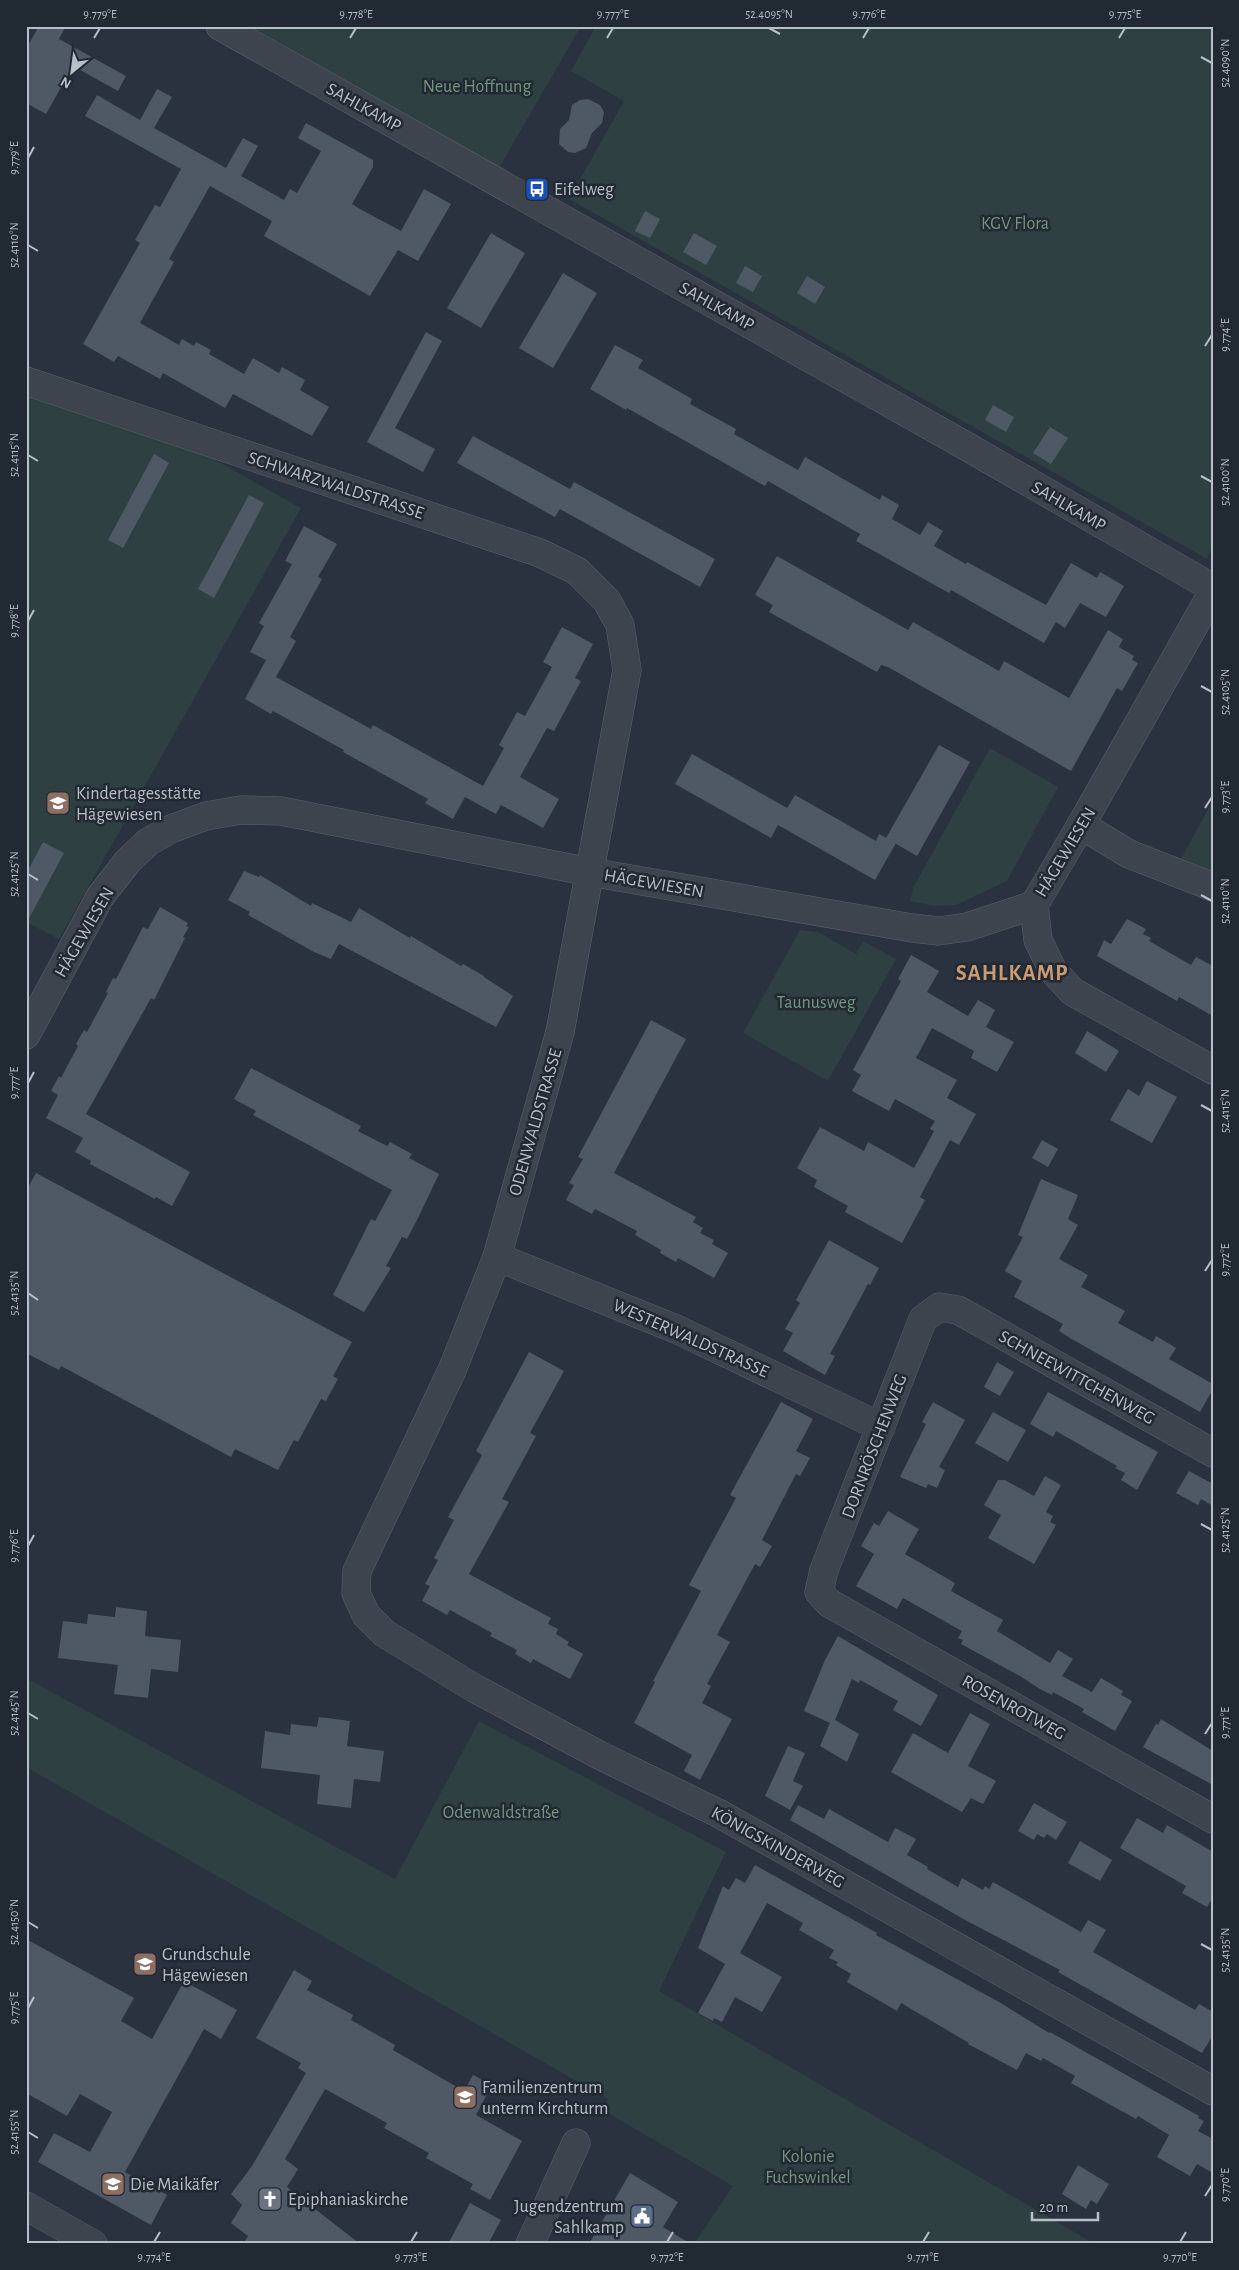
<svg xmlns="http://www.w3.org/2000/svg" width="1239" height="2270" font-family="'Alegreya Sans',sans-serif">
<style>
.green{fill:#2e4041}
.building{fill:#4f5966}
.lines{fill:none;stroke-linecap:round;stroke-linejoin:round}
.minor-casing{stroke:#5a626c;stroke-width:29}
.minor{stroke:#3d444e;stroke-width:28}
.ticks{fill:none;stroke:#b9bfc9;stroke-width:2}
.labels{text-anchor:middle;stroke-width:5;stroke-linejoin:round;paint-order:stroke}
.park-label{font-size:18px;fill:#73977c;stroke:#212933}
.street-label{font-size:18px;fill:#b9bfc9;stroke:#212933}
.poi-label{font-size:18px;fill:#b9bfc9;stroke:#212933;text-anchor:start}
.district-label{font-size:22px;font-weight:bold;letter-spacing:1px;fill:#c99a73;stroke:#212933}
.neatline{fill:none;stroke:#b9bfc9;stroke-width:2}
.ticks-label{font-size:12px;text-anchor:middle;fill:#b9bfc9}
</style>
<rect width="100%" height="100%" fill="#29323e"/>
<g class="green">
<polygon points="251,26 581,26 499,168"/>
<polygon points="596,26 1213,26 1213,545 1207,559 569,199 624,101 571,71"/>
<polygon points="26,381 149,423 301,508 59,939 26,922"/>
<polygon points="990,748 1058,787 1007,881 956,905 934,906 910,901 913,888"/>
<polygon points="1213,800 1213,887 1174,872"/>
<polygon points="800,930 818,932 856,954 863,941 896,959 828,1081 743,1033"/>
<polygon points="26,1678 395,1879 479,1721 726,1852 659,1991 1095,2244 694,2244 733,2186 603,2110 608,2099 26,1767"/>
</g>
<g class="building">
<polygon points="39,26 66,26 59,39 126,76 118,91 73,66 46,114 26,103 26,49"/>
<polygon points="157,89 172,97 154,128 226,168 243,138 258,146 241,176 284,200 290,189 297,193 321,151 298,138 306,123 373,160 373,167 352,204 360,209 401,231 424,189 451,204 418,261 398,250 370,296 264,236 272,221 210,186 169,259 174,262 140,323 179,345 182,339 194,346 196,342 211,350 209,354 244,374 253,358 279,373 282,367 305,380 300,390 329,407 312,436 233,394 225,408 163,373 160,379 118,356 114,362 83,344 140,243 135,240 155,205 160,207 181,169 85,116 97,95 140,120"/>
<polygon points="588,99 600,105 604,112 602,123 592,133 586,148 575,153 568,152 559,144 560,129 569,120 572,105 580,100"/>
<polygon points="645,211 660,219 650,238 635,231"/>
<polygon points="491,233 525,253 481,328 447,308"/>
<polygon points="694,233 717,246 706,265 683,252"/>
<polygon points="745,266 762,276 753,292 736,283"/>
<polygon points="563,273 597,293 553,368 519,348"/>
<polygon points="807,276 825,287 815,304 797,293"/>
<polygon points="426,332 442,341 395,428 435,449 423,472 367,442"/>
<polygon points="615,345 643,360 638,368 692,399 690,404 736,429 734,434 798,470 805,457 880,500 882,495 899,505 892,519 920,535 928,522 943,531 934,546 966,564 967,562 1046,605 1071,563 1097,578 1100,572 1124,586 1106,617 1080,603 1065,628 1056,622 1044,643 951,590 949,593 856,541 860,534 768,481 765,486 627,408 626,410 590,389"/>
<polygon points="993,405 1014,417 1006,432 985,420"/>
<polygon points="1050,427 1068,438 1051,464 1033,453"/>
<polygon points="473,436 570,489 574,482 715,559 700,587 560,509 555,517 457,463"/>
<polygon points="154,454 169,463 123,548 108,540"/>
<polygon points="249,495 264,503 214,598 198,589"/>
<polygon points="304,526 337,544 318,577 322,579 290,637 296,641 276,677 371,729 373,725 483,786 504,748 499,745 517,712 525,716 552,667 543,662 562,627 593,644 575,678 581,681 554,731 547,728 520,777 559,799 543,828 501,805 496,814 465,797 453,819 425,803 428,799 343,752 344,750 273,711 271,714 245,699 266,660 250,652 264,626 259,623 292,564 285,561"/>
<polygon points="777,556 908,630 913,622 999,671 1004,661 1069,698 1108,630 1123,639 1119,647 1134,656 1132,660 1138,663 1122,691 1117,688 1071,771 888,667 881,665 877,672 769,612 773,605 755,595"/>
<polygon points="939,745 970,762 917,856 886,838"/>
<polygon points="692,754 787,808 795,795 876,841 879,834 896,843 875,880 778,825 771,838 675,784"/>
<polygon points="43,842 64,853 26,924 26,874"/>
<polygon points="244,871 259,877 260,875 311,906 312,903 351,922 359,908 410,938 411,936 461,966 463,964 484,976 484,977 513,996 496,1027 339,944 331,959 314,952 248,915 250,912 228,900"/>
<polygon points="160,907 188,923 186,926 189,927 183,937 185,938 154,1000 151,998 86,1114 190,1172 172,1206 156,1197 155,1199 90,1164 91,1161 75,1152 83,1138 46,1118 58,1095 51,1091 59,1076 61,1078 78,1046 76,1044 84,1030 87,1032 108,993 106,992 113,978 116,979 143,927 148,929"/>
<polygon points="1127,919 1146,929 1143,934 1151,938 1149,941 1191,965 1196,957 1213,966 1213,1016 1179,997 1177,1001 1097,956 1104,940 1111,944"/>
<polygon points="911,955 939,971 927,992 968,1016 978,1000 995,1010 986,1027 1014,1042 997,1072 971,1058 974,1051 932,1028 916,1058 957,1080 947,1098 976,1114 959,1145 950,1140 920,1197 925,1200 902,1243 845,1212 848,1206 814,1187 817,1180 797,1168 820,1127 864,1151 868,1142 914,1168 925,1148 934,1131 930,1129 935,1121 895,1099 889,1111 852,1091 861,1075 853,1070 901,981 898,979"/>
<polygon points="651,1020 686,1039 614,1173 696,1217 693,1222 703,1228 700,1233 714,1240 712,1244 728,1253 714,1278 678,1258 676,1262 660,1253 661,1250 635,1235 637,1231 595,1209 592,1214 566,1200 574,1185 569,1183 583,1159 578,1157"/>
<polygon points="1087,1031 1119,1051 1106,1072 1075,1053"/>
<polygon points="251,1068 361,1126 358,1131 387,1146 390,1142 412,1154 409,1158 439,1174 418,1218 407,1239 402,1237 386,1266 391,1268 364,1312 333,1295 371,1219 375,1221 392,1190 253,1115 256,1111 234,1099"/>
<polygon points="1147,1081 1177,1097 1152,1143 1110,1120 1128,1089 1139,1096"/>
<polygon points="1042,1140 1058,1149 1048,1167 1032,1158"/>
<polygon points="36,1173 352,1342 333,1376 338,1379 326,1401 321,1399 298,1442 294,1440 278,1470 235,1449 231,1457 61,1366 59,1370 26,1353 26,1191"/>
<polygon points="1041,1179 1078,1195 1068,1219 1078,1225 1059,1259 1088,1275 1081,1287 1125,1311 1118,1323 1153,1342 1156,1336 1176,1348 1169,1359 1213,1384 1213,1389 1200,1412 1070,1338 1059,1331 1063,1324 1014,1297 1022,1281 1005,1271 1023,1237 1018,1235"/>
<polygon points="829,1240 879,1268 870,1285 868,1284 830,1354 835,1356 825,1375 783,1351 793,1333 785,1329 800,1303 796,1300"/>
<polygon points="529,1352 564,1371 530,1433 536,1436 502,1499 509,1502 469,1574 551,1618 548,1624 558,1629 556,1634 569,1642 567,1645 583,1654 570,1679 533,1659 531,1663 515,1654 517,1650 490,1636 492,1633 450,1610 447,1615 422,1601 430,1586 425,1584 438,1560 434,1558 454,1520 448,1517 482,1455 476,1451"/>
<polygon points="997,1362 1014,1372 1000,1396 984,1387"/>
<polygon points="1048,1392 1158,1452 1137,1490 1121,1480 1125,1473 1115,1468 1117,1466 1056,1431 1053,1437 1030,1424"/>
<polygon points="781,1402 813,1419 796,1451 810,1458 800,1476 796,1474 762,1540 772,1546 760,1567 755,1564 717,1635 730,1642 707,1684 711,1686 702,1703 732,1719 700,1780 684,1771 692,1755 634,1723 655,1682 653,1681 701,1591 689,1585 736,1498 730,1495"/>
<polygon points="933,1402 965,1420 939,1467 945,1470 937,1488 928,1484 926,1488 900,1477 926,1424 922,1422"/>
<polygon points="993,1412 1026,1430 1008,1462 975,1443"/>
<polygon points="1189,1471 1213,1484 1213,1506 1201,1499 1198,1505 1176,1493"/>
<polygon points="1045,1476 1061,1485 1046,1512 1053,1516 1050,1522 1056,1525 1034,1564 988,1538 1001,1515 984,1505 998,1480 1005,1480 1034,1496"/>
<polygon points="888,1511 919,1529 905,1554 955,1583 951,1591 1003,1620 997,1631 1050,1663 1058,1650 1073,1659 1062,1676 1092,1692 1101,1678 1123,1691 1121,1695 1132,1701 1115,1731 1082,1712 1084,1709 1053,1692 1052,1695 1040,1689 1020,1676 961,1644 963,1640 958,1638 962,1631 903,1598 897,1609 856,1586 874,1554 861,1546 874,1523 879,1526"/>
<polygon points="116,1607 147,1611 145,1636 181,1640 178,1672 151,1669 148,1698 114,1694 118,1665 58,1658 63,1621 87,1624 88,1614 115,1617"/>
<polygon points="838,1636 938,1695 921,1726 893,1710 898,1701 860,1680 859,1683 852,1679 835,1720 859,1734 847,1762 820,1746 830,1723 804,1711 825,1660"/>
<polygon points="970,1713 990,1724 968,1766 996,1781 983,1804 971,1798 962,1812 891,1772 913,1733 948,1753"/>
<polygon points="319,1717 350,1721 347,1746 384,1751 380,1782 354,1779 351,1808 317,1804 320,1775 261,1768 265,1731 290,1735 291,1724 317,1727"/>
<polygon points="1161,1719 1213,1751 1213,1785 1143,1747 1156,1724 1158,1725"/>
<polygon points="788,1746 805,1753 793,1781 803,1786 790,1810 765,1796"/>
<polygon points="1034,1803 1067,1822 1056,1840 1047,1834 1044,1838 1037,1834 1034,1840 1018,1831"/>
<polygon points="798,1805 824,1819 829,1809 888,1842 895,1828 916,1839 907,1855 928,1867 927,1869 958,1887 962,1878 983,1890 985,1886 989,1889 993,1882 1081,1932 1088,1920 1106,1930 1093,1952 1195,2010 1199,2004 1213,2012 1213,2035 1202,2053 1058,1972 1060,1970 967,1921 790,1820"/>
<polygon points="1137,1818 1163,1833 1167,1825 1213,1852 1213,1897 1207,1907 1182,1893 1186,1886 1120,1848"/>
<polygon points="1080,1841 1112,1860 1100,1881 1068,1863"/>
<polygon points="755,1865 877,1933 876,1935 999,2002 1049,2033 1050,2032 1199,2116 1198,2118 1204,2121 1198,2131 1213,2139 1213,2173 1197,2164 1190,2176 1157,2157 1169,2135 1138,2116 1136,2119 1071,2083 1075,2076 1043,2058 1041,2061 1026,2053 1017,2070 968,2044 969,2043 901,2003 897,2011 847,1982 851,1974 836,1965 838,1962 829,1958 834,1950 799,1930 803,1923 767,1903 740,1953 782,1977 762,2012 735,1997 722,2022 714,2018 713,2021 698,2013 725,1964 698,1948 723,1886 729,1890 736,1878 745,1883"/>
<polygon points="26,1939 134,1998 121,2021 152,2039 184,1981 237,2010 221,2039 204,2029 125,2172 167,2195 151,2225 38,2162 54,2133 90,2152 112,2112 80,2094 67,2116 26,2093"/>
<polygon points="294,1970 312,1981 307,1990 353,2015 351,2020 395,2045 393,2050 464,2091 473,2075 492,2085 476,2115 522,2141 490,2200 470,2189 473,2184 426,2158 429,2153 384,2128 387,2123 325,2089 285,2159 298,2169 287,2187 360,2244 243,2244 248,2236 231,2223 242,2205 231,2194 252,2166 306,2073 298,2068 301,2063 256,2038"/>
<polygon points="1078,2165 1109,2184 1097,2204 1091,2200 1086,2209 1062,2194"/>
<polygon points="630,2173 678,2202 663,2227 691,2244 589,2244"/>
<polygon points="470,2203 501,2220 488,2244 448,2244"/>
</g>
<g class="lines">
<g class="minor-casing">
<g id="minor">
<polyline points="220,26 959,442 1213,588"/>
<polyline points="26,381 540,553 577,571 607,601 620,625 627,670 560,1032 497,1257 453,1368 357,1571 356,1593 366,1615 384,1633 474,1688 601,1756 718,1813 1213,2091"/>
<polyline points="1081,825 1129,854 1213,887"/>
<polyline points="1034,905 1038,940 1053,971 1073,992 1213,1070"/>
<polyline points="26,1035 100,897 128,861 148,842 171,829 206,816 241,810 281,811 590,872 912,928 939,931 967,927 1034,905 1081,825 1213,592"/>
<polyline points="497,1257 676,1329 881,1427"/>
<polyline points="1213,1453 958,1310 939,1307 923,1319 824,1570 819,1592 829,1603 1213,1819"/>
<polyline points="26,2206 93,2244"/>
<polyline points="530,2244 576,2143"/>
</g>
</g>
<use href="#minor" class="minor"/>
</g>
<path class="ticks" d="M 769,28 L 780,34M 94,38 L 100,28M 350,38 L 356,28M 607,38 L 613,28M 863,38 L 869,28M 1119,38 L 1125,28M 1201,57 L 1212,63M 28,158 L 34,147M 28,245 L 38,251M 1205,346 L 1212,335M 28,455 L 38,461M 1201,476 L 1212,482M 28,621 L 34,610M 1201,686 L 1212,692M 1205,808 L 1212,797M 28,874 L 38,880M 1201,895 L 1212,901M 28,1083 L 34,1072M 1201,1105 L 1212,1111M 1205,1271 L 1212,1260M 28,1293 L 38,1300M 1201,1524 L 1212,1530M 28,1546 L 34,1535M 28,1713 L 38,1719M 1205,1734 L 1212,1723M 28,1922 L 38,1928M 1201,1944 L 1212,1950M 28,2008 L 34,1997M 28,2132 L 38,2138M 1205,2196 L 1212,2185M 154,2242 L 160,2232M 411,2242 L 417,2232M 667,2242 L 673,2232M 923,2242 L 929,2232M 1180,2242 L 1186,2232"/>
<defs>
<g id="bus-square" transform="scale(1.25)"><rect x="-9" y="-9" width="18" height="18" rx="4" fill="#1a4fb4" stroke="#212933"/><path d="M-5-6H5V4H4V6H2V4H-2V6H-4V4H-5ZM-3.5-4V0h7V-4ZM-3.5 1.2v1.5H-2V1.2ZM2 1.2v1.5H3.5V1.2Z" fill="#fff"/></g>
<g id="school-square" transform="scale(1.25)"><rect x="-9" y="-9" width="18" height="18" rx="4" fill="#8d6e63" stroke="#212933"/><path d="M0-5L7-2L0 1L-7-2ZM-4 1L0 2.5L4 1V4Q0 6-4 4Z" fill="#fff"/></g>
<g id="church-square" transform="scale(1.25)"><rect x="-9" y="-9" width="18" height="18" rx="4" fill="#6b7280" stroke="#212933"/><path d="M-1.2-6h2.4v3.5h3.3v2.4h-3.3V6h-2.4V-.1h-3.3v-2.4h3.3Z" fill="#fff"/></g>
<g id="civic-square" transform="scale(1.25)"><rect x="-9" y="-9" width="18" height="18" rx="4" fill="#5c6f8a" stroke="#212933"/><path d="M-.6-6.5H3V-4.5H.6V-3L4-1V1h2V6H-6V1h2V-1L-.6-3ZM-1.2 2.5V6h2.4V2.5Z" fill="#fff"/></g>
</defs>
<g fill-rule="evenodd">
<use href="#bus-square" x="537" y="189"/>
<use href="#school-square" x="58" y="803"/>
<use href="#school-square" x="145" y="1964"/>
<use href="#school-square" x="465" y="2097"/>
<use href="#school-square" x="113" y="2184"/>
<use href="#church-square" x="270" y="2199"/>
<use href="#civic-square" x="642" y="2216"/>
</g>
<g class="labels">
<g class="park-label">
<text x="477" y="92">Neue Hoffnung</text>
<text x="1015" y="229">KGV Flora</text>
<text x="816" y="1008">Taunusweg</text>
<text x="501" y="1818">Odenwaldstraße</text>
<text x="808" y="2162">Kolonie<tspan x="808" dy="21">Fuchswinkel</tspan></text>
</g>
<g class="street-label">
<text transform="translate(364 107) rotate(29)" y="6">SAHLKAMP</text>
<text transform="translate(717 306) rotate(29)" y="6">SAHLKAMP</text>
<text transform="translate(336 485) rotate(18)" y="6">SCHWARZWALDSTRASSE</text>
<text transform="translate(1069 506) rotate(30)" y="6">SAHLKAMP</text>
<text transform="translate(1065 852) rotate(-59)" y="6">HÄGEWIESEN</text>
<text transform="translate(654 883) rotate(10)" y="6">HÄGEWIESEN</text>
<text transform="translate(84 932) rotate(-60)" y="6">HÄGEWIESEN</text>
<text transform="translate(535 1122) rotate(-74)" y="6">ODENWALDSTRASSE</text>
<text transform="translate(691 1338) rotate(24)" y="6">WESTERWALDSTRASSE</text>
<text transform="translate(1077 1377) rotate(29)" y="6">SCHNEEWITTCHENWEG</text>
<text transform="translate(874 1446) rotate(-69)" y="6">DORNRÖSCHENWEG</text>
<text transform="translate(1014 1707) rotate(29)" y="6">ROSENROTWEG</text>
<text transform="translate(778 1847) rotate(29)" y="6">KÖNIGSKINDERWEG</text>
</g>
<g class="poi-label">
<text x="554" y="195">Eifelweg</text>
<text x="76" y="799">Kindertagesstätte<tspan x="76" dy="21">Hägewiesen</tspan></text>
<text x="162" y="1960">Grundschule<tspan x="162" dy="21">Hägewiesen</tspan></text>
<text x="482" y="2093">Familienzentrum<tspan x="482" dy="21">unterm Kirchturm</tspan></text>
<text x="130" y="2190">Die Maikäfer</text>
<text x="288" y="2205">Epiphaniaskirche</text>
<text x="624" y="2212" text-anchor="end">Jugendzentrum<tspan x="624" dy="21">Sahlkamp</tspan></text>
</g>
<g class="district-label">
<text x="1012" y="980">SAHLKAMP</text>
</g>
</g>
<rect width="1239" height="2270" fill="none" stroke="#212933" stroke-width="55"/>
<g transform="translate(72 72) rotate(209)" stroke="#212933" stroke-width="4" paint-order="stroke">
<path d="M0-4L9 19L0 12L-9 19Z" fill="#b9bfc9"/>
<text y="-8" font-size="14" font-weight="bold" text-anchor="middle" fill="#b9bfc9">N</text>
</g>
<path d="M1032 2212v8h66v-8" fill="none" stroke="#b9bfc9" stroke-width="2.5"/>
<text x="1039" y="2212" font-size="15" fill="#b9bfc9" stroke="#212933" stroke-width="4" paint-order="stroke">20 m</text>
<rect x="28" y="28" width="1184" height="2214" class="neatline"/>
<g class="ticks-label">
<text x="100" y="18">9.779°E</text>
<text x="356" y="18">9.778°E</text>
<text x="613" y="18">9.777°E</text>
<text x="769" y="18">52.4095°N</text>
<text x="869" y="18">9.776°E</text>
<text x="1125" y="18">9.775°E</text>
<text transform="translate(1225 63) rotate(-90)" y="4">52.4090°N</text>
<text transform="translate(14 158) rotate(-90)" y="4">9.779°E</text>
<text transform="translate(14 245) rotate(-90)" y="4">52.4110°N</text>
<text transform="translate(1225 335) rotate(-90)" y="4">9.774°E</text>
<text transform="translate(14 455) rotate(-90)" y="4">52.4115°N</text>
<text transform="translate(1225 482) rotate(-90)" y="4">52.4100°N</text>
<text transform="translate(14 621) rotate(-90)" y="4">9.778°E</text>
<text transform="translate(1225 692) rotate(-90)" y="4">52.4105°N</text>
<text transform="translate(1225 797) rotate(-90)" y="4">9.773°E</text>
<text transform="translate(14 874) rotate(-90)" y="4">52.4125°N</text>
<text transform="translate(1225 901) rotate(-90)" y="4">52.4110°N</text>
<text transform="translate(14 1083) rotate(-90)" y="4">9.777°E</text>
<text transform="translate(1225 1111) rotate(-90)" y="4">52.4115°N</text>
<text transform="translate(1225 1260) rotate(-90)" y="4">9.772°E</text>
<text transform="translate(14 1293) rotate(-90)" y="4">52.4135°N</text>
<text transform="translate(1225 1530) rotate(-90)" y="4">52.4125°N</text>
<text transform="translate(14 1546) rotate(-90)" y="4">9.776°E</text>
<text transform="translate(14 1713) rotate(-90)" y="4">52.4145°N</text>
<text transform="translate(1225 1723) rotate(-90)" y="4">9.771°E</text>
<text transform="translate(14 1922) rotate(-90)" y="4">52.4150°N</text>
<text transform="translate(1225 1950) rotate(-90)" y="4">52.4135°N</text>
<text transform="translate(14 2008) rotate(-90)" y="4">9.775°E</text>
<text transform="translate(14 2132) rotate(-90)" y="4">52.4155°N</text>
<text transform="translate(1225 2185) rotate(-90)" y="4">9.770°E</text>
<text x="154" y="2261">9.774°E</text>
<text x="411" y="2261">9.773°E</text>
<text x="667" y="2261">9.772°E</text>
<text x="923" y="2261">9.771°E</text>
<text x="1180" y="2261">9.770°E</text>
</g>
</svg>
